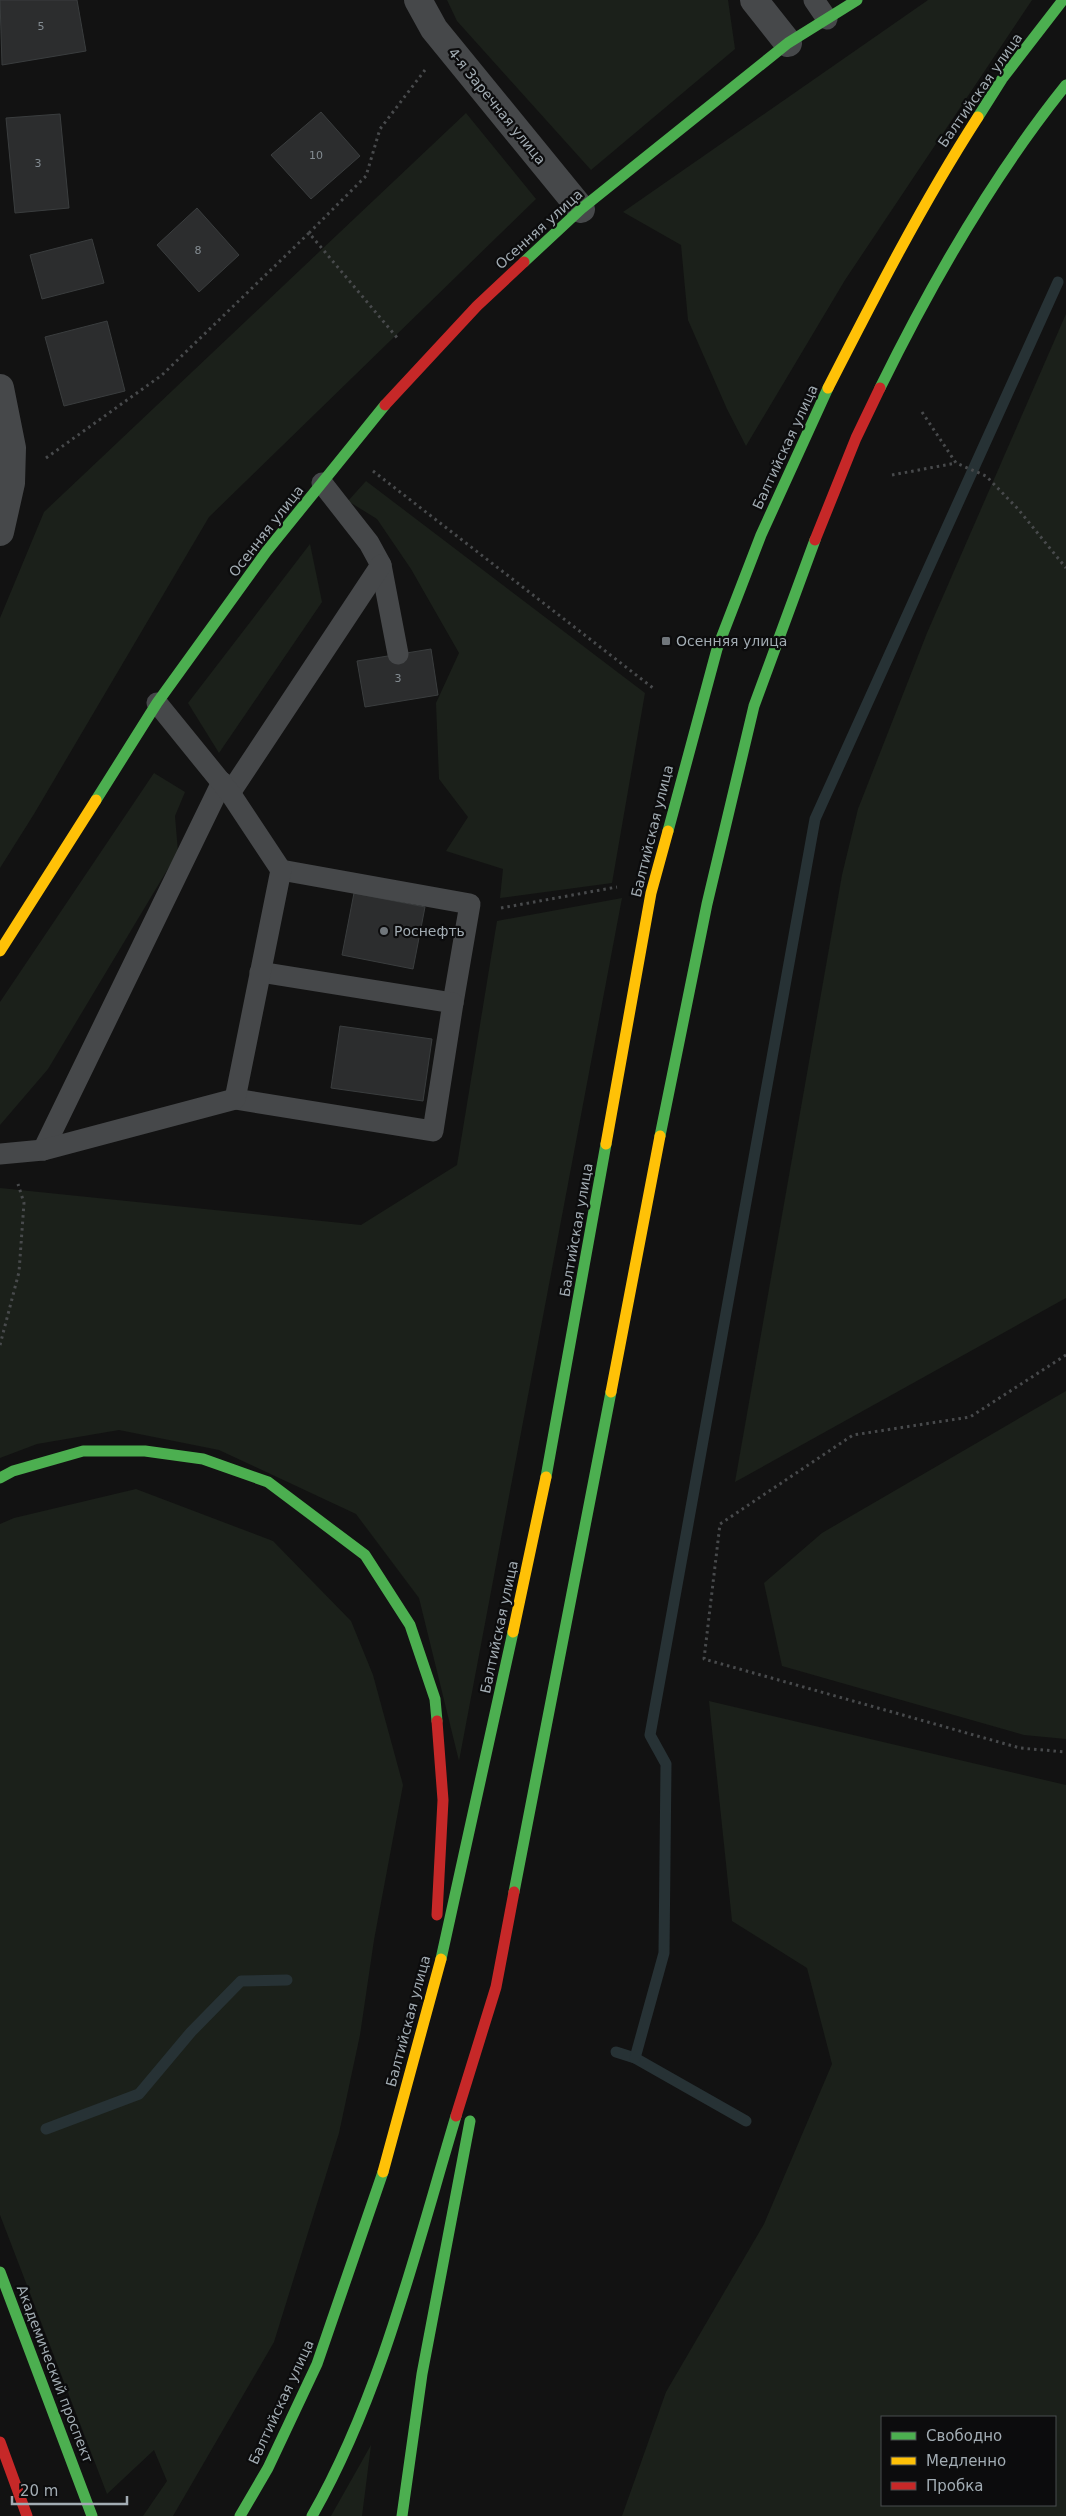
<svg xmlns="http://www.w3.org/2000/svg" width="1066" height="2516" font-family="'DejaVu Sans',sans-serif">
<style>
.green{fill:#1b201a;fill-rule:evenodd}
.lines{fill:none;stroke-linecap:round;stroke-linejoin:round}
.stream{stroke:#273235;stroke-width:11}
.building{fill:#2c2d2e;stroke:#3a3d3e}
.path{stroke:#484a4c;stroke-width:3;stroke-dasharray:2.5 4;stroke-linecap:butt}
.lane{stroke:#46484a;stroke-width:21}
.street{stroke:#46484a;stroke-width:28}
.fast{stroke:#4caf50;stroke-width:11}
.slow{stroke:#ffc107;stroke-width:11}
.jam{stroke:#c62828;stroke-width:11}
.poi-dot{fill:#70767b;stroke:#0c0c0d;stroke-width:2}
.labels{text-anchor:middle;stroke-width:4.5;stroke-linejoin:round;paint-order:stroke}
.number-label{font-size:11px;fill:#848c92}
.street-label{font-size:14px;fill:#a2acb3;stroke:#0c0c0d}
.poi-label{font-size:14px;fill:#a2acb3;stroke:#0c0c0d;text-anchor:start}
</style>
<rect width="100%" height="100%" fill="#121212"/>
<g class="green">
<polygon points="447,0 728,0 735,49 591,170 457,21"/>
<polygon points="928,0 1032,0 845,280 746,446 727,409 688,320 681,245 623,212"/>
<polygon points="466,113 536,199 209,517 34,814 0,868 0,618 44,512"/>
<polygon points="1066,314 1066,1298 735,1482 842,875 858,809 927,633"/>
<polygon points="366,481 645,693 612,883 500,898 503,869 446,851 468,817 439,779 436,703 459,653 411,569 377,519 348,501"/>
<polygon points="310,544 322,602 219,753 188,703"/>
<polygon points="154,773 185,792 175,816 178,852 48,1069 0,1125 0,1002"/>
<polygon points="622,898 459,1761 419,1598 356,1514 219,1450 119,1430 37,1444 0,1458 0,1188 361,1225 457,1165 497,921"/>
<polygon points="1066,1391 1066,1739 1024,1735 782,1666 764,1583 822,1533"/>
<polygon points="136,1489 273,1541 351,1621 373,1675 403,1785 374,1940 360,2035 339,2133 274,2342 173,2516 143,2516 167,2481 154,2450 107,2494 0,2215 0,1524 14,1518"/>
<path d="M 709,1701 L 1066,1785 L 1066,2516 L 622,2516 L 666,2392 L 764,2224 L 832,2064 L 807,1968 L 732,1921 ZM 882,2417 L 1055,2417 L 1055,2505 L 882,2505 Z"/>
<polygon points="371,2445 362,2516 331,2516"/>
</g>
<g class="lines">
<g class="stream">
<polyline points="616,2052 635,2058 746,2121"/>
<polyline points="635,2058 664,1953 666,1764 650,1735 815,819 1058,282"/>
<polyline points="46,2129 139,2094 191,2032 241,1981 287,1980"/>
</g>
</g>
<g class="building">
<polygon points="0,0 77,0 86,51 2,65"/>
<polygon points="321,112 360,156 311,199 271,155"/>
<polygon points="60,114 69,208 15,213 6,118"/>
<polygon points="197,208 239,255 199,292 157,245"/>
<polygon points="92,239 104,283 42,299 30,255"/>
<polygon points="107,321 125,391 64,406 45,337"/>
<polygon points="431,649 438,695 365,707 357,661"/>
<polygon points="354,893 425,907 413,969 342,955"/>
<polygon points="340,1026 432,1039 423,1101 331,1088"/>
</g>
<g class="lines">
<g class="path">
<polyline points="309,233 366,176 380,129 425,70"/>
<polyline points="922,412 956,463 986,476 1018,509 1066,568"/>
<polyline points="46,458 162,375 309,233 399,340"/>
<polyline points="373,471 653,688"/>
<polyline points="892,475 956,463"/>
<polyline points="501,908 617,887"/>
<polyline points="0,1345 19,1272 24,1203 18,1184"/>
<polyline points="1066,1355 970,1417 853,1435 720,1524 704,1659 1020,1748 1066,1752"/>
</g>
<g class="lane">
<polyline points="814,0 827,19"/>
<polyline points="322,483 369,543 381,565 398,654"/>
<polyline points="230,793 381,565"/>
<polyline points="281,870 470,904 453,1003"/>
<polyline points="235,1099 433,1131 453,1003 260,972"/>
<polyline points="43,1150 222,782"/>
<polyline points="0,1154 43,1150 235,1099 281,870 230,793 157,703"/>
</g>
<g class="street">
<polyline points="418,0 434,29 581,209"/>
<polyline points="754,0 788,43"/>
<polyline points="0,388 12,448 11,483 0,532"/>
</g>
<g class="fast">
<polyline points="978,117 1002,79 1063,0"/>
<polyline points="524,262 581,209 788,43 857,0"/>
<path d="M 880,388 C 932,282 992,177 1066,85"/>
<polyline points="96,800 157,703 266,552 385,405"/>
<polyline points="668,831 717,649 761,535 828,388"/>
<polyline points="660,1136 707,904 754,706 815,540"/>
<polyline points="546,1477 606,1144"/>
<polyline points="0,1478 13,1471 83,1451 145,1451 203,1459 268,1482 365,1555 410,1625 435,1699 437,1721"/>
<polyline points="514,1892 611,1392"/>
<polyline points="441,1959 513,1632"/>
<polyline points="0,2272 92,2516"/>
<polyline points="240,2516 268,2468 317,2364 383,2172"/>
<path d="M 312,2516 C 381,2395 416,2249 456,2116"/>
<polyline points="402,2516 422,2374 470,2121"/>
</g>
<g class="slow">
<path d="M 828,388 C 875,296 922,204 978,117"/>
<polyline points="0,951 96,800"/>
<polyline points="606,1144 651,893 668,831"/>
<polyline points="611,1392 660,1136"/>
<polyline points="513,1632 546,1477"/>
<polyline points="383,2172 441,1959"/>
</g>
<g class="jam">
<polyline points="385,405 477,306 524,262"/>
<polyline points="815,540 856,438 880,388"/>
<polyline points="437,1721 443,1800 437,1915"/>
<polyline points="456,2116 496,1987 514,1892"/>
<polyline points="0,2442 27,2516"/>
</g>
</g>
<g class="poi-dot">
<rect x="661" y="636" width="10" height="10" rx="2.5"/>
<circle cx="384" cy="931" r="5"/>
</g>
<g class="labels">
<g class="number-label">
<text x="41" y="30">5</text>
<text x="316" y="159">10</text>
<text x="38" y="167">3</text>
<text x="198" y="254">8</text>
<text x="398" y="682">3</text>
</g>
<g class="street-label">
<text transform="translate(980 90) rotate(-55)" y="5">Балтийская улица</text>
<text transform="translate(497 106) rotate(51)" y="5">4-я Заречная улица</text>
<text transform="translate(539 229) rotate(-42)" y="5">Осенняя улица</text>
<text transform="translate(785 447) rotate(-65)" y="5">Балтийская улица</text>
<text transform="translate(266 531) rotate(-52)" y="5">Осенняя улица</text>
<text transform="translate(652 831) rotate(-76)" y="5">Балтийская улица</text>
<text transform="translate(576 1230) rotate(-80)" y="5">Балтийская улица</text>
<text transform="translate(499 1627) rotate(-78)" y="5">Балтийская улица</text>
<text transform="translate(408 2021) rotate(-75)" y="5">Балтийская улица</text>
<text transform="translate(55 2374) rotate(69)" y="5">Академический проспект</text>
<text transform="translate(281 2402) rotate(-65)" y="5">Балтийская улица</text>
</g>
<g class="poi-label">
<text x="676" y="646">Осенняя улица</text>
<text x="394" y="936">Роснефть</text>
</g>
</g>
<rect x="881" y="2416" width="175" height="90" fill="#0c0c0d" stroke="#484c4f"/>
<rect x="891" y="2432" width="25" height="8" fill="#4caf50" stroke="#484c4f"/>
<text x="926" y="2441" font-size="15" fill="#a2acb3">Свободно</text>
<rect x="891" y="2457" width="25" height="8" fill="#ffc107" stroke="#484c4f"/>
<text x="926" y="2466" font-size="15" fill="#a2acb3">Медленно</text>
<rect x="891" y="2482" width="25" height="8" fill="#c62828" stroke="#484c4f"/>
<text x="926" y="2491" font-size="15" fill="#a2acb3">Пробка</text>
<path d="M12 2496v8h115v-8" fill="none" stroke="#a2acb3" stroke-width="2.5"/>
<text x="20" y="2496" font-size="15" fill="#a2acb3" stroke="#0c0c0d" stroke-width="4" paint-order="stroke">20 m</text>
</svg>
